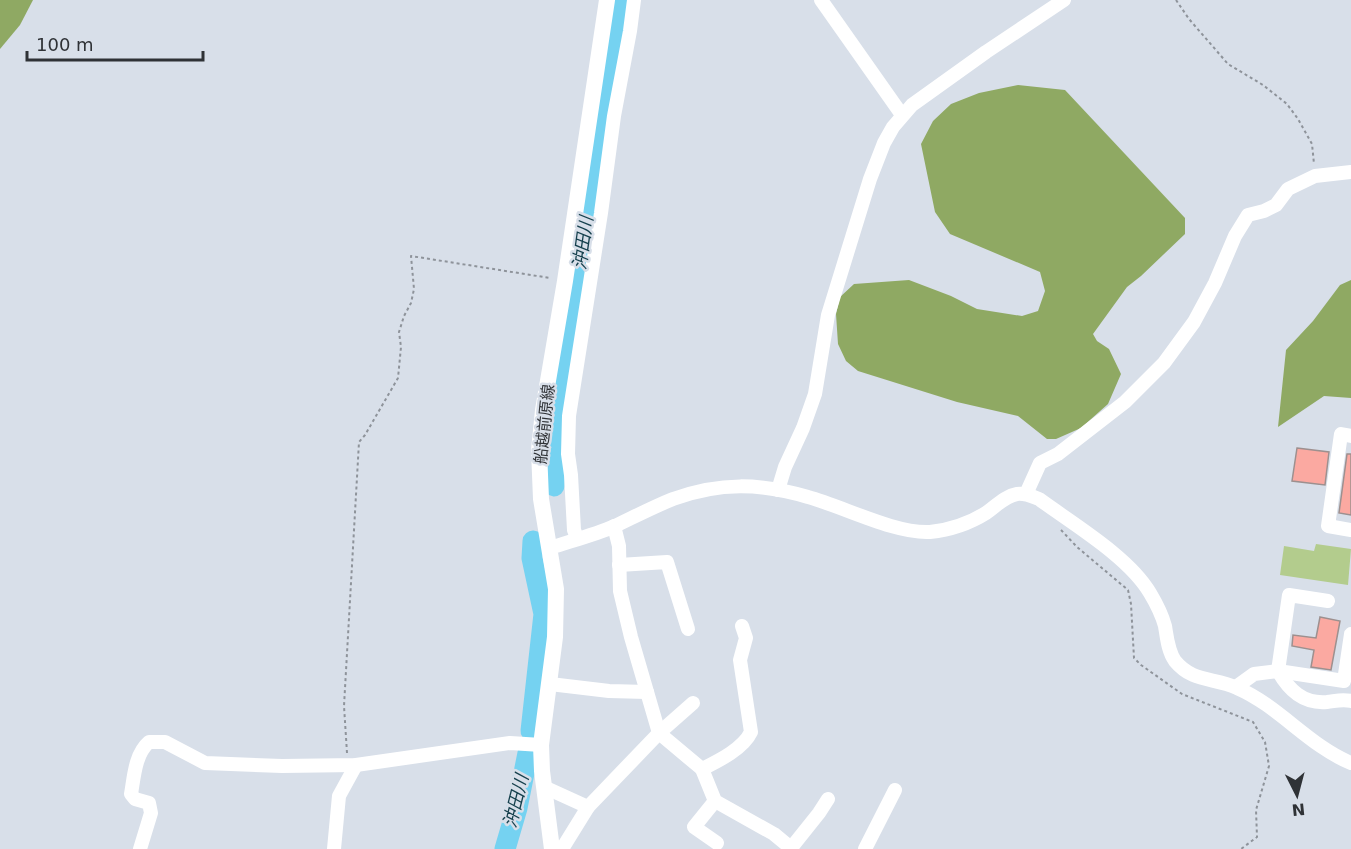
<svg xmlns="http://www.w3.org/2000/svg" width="1351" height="849" font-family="'DejaVu Sans','Noto Sans JP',sans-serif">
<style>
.green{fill:#b3cc8d}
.forest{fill:#8fa963}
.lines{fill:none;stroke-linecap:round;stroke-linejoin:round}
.river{stroke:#75d2f1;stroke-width:21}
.building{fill:#fba9a1;stroke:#9d908f;stroke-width:1.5}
.path{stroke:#8e939a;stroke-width:2;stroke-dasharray:3 3;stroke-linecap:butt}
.minor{stroke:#fff;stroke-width:14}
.major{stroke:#fff;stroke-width:16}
.labels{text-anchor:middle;stroke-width:5;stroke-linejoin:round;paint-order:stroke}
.street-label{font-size:16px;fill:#2f3236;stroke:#d8dfe9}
.water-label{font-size:18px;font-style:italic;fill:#143f4c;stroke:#d8dfe9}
</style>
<rect width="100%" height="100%" fill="#d8dfe9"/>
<polygon class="green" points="1316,544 1351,549 1348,585 1280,575 1284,546 1314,551"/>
<g class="forest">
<polygon points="0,0 33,0 20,25 0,49"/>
<polygon points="1018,85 1065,90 1185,218 1185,234 1141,276 1127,287 1093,334 1097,341 1109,349 1121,374 1108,404 1081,428 1056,439 1047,439 1018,416 957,402 858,371 846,361 838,344 836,314 840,297 854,284 909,280 951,296 977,309 1022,316 1038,311 1045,291 1040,272 950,234 935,212 921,144 933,121 951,104 979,93"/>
<polygon points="1351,280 1351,398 1324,396 1278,427 1286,350 1313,321 1340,285"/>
</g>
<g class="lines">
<g class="river">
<polyline points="554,486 555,466 552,449 619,0"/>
<polyline points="531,731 544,614 532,558 533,541"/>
<polyline points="505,849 517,808 528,753"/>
</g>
</g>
<g class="building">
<polygon points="1297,448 1329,452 1325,485 1292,481"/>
<polygon points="1347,454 1351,454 1351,515 1339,513"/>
<polygon points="1320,617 1340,621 1331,670 1311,667 1314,650 1292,646 1293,635 1316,638"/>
</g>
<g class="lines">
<g class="path">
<polyline points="1176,0 1189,19 1228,64 1263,85 1287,104 1298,119 1312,144 1314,164"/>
<polyline points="1061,530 1077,547 1128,590 1131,604 1134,658 1141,665 1182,694 1253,722 1265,742 1269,766 1256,810 1257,837 1241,849"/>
<polyline points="347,753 344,706 359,442 365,435 398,378 401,347 399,332 404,316 411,303 414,289 411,256 550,278"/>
</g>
<g class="minor">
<polyline points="821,0 902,115"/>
<polyline points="1351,436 1341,434 1328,526 1351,530"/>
<polyline points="778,490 785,467 803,428 815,394 828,315 870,179 884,143 893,127 912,105 986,52 1064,0"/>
<polyline points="1026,494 1040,463 1058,454 1125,402 1164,363 1194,322 1215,283 1235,236 1248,215 1264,211 1276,205 1288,189 1315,176 1351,172"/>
<polyline points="614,526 619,546 620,591 631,637 659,733 702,769 715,801 774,834 792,849"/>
<polyline points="577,538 574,530 571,475 568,454 569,416 601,213 614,116 630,31 634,0"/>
<path d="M 550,548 C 571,541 594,535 615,526 C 634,517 653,507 673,499 C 720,482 760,483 808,497 C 842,506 895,534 930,532 C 949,530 970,523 986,513 C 996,506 1005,496 1017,494 C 1025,493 1031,496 1039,499 C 1073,524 1129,557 1150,593 C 1156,603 1162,615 1165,626 C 1167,638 1168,651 1175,661 C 1193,683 1214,677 1237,688 C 1279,706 1309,746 1351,763"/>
<polyline points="619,565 667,562 688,629"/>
<path d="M 1328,601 L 1289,595 L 1278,671 C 1289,690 1303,704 1327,702 C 1336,701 1342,699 1351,701"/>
<polyline points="550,684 609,691 647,692"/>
<polyline points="1236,687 1254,674 1278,671 1344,681 1351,634"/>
<path d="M 702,769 C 718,761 743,749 751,732 L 740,660 L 746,638 L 742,626"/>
<polyline points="544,787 588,807"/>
<polyline points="715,801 694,827 717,843"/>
<polyline points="791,848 819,813 828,799"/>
<path d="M 140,849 L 151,813 L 149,803 L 135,799 L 131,794 C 134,777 135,754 149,742 L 165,742 L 205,763 L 282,766 L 356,765 L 510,743 L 541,745"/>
<polyline points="334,849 339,796 356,765"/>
<polyline points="562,849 588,807 659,733 693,703"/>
<polyline points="865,849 895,790"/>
</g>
<polyline class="major" points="552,849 542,771 541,745 555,637 556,589 541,499 539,450 543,410 565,281 607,0"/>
</g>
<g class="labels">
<g class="street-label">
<text transform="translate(544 424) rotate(-84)" y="6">船越前原線</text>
</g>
<g class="water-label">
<text transform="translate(583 243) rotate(-82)" y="6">沖田川</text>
<text transform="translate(516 801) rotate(-76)" y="6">沖田川</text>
</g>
</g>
<g transform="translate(1297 795) rotate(174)" stroke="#d8dfe9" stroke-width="4.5" paint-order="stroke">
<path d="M0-4.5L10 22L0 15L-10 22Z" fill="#2f3236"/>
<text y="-9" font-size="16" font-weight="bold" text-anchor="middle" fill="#2f3236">N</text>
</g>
<path d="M27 51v9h176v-9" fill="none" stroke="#2f3236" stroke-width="3"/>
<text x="36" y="51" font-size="18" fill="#2f3236" stroke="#d8dfe9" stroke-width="4.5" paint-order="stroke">100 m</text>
</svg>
